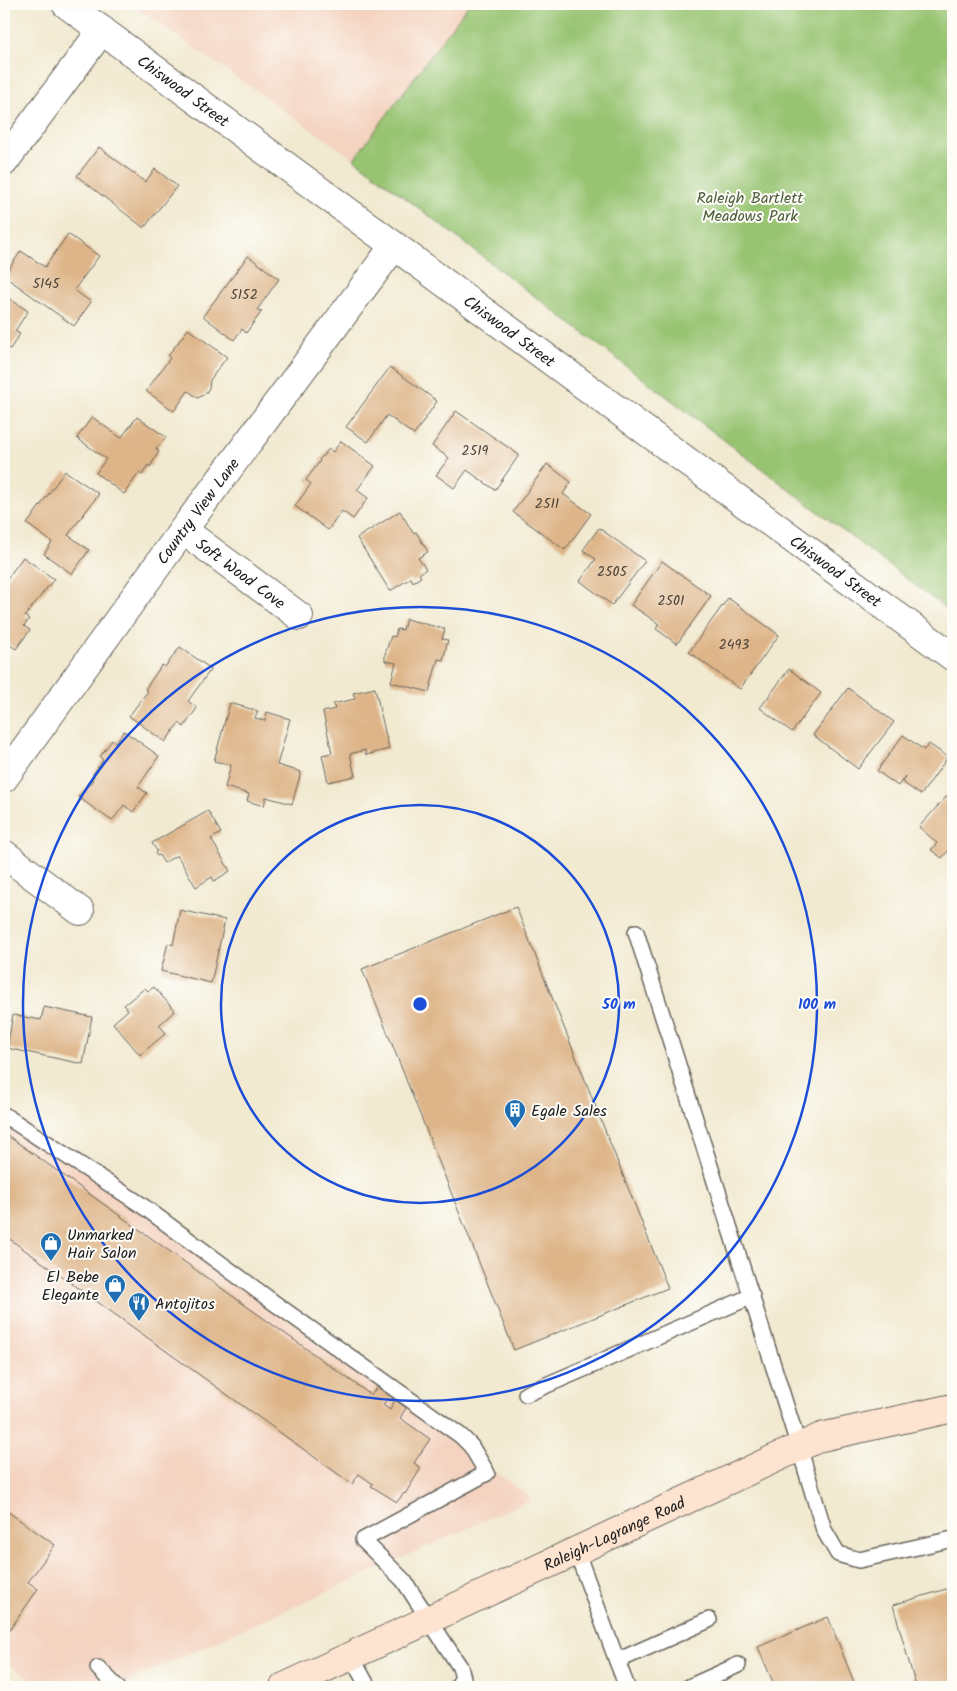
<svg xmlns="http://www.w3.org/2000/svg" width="957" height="1691" font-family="Kalam,sans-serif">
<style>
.built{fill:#f4d3c0}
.green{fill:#98c472;stroke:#5a7047}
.building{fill:#deb589}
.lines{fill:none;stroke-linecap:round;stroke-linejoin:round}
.service-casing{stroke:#67645b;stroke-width:18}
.minor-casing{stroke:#67645b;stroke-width:30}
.secondary-casing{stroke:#67645b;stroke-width:30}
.service{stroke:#fff;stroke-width:15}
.minor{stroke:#fff;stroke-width:28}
.secondary{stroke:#fde4d1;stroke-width:28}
.ring{fill:none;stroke:#1d4ed8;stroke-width:2.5}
.labels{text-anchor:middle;stroke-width:4;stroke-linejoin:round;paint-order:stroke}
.number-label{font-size:14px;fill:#4c4237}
.street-label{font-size:16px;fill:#1c1c1c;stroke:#fdfcf7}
.park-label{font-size:16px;fill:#4e5f3e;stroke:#fdfcf7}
.poi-label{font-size:16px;fill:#1c1c1c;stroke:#fdfcf7;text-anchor:start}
.centre{fill:#1d4ed8;stroke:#fdfcf7;stroke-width:2.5}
.ring-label{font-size:15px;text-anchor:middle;font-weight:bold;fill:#1d4ed8;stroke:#fdfcf7;stroke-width:4;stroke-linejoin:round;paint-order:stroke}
</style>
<rect width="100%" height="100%" fill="#fdfcf7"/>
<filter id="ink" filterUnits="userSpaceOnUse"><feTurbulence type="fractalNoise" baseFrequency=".02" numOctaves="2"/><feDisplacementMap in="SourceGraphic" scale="10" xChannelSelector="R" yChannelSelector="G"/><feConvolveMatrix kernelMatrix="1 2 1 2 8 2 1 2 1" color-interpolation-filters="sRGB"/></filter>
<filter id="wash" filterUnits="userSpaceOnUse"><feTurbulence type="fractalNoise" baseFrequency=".0096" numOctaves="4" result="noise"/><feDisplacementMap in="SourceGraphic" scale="20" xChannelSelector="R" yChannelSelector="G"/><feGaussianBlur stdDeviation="1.12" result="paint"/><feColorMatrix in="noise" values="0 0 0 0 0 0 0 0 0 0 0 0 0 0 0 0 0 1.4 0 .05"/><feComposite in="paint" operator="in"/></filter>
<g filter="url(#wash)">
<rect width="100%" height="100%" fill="#f1e9d0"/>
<g class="built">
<polygon points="131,4 469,4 354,159"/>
<polygon points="4,1106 532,1499 115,1687 40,1687 4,1661"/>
</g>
<polygon class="green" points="469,4 953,4 953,614 354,159"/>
<g id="blocks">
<g class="building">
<polygon points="99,147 145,182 155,169 177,186 144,228 77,176"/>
<polygon points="68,234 99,256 74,290 91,302 74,326 4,276 21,251 45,267"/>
<polygon points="248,256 279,279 257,310 262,311 246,333 242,329 234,340 203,316"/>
<polygon points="4,295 28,311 15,331 20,334 10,349 4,345"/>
<polygon points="188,329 227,357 210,380 209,388 205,394 198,398 188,391 174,411 146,391 170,358 168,356"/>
<polygon points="390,367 437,401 414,435 387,415 368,442 346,427"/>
<polygon points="456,411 519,455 495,490 467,470 454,488 436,475 449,458 432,446"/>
<polygon points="92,417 121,438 137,417 166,437 156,449 159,451 150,467 148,465 142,475 139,473 124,494 96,473 106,459 77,438"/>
<polygon points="341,441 375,466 357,490 368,498 353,519 342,511 328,530 295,506 311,484 306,480 320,461 319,460 329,449 333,452"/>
<polygon points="547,464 571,482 563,494 591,514 565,550 513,512"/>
<polygon points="65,471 99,494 68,535 89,550 72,574 44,554 52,542 27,524"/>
<polygon points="400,511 413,533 416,532 428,552 418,558 426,569 419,574 421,577 413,582 411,578 390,591 357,538"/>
<polygon points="599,528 645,561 612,605 580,581 596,559 583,550"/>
<polygon points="23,557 54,579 25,616 29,619 24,626 30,630 16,649 4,641 4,583"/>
<polygon points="662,561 711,596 677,644 656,629 659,624 631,605"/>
<polygon points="728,598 779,635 740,689 689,652"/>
<polygon points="406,619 445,629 442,639 448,640 443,660 438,659 429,692 391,682 396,663 385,661 385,654 391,636 395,637 397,629 403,630"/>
<polygon points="180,647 211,669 188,701 197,708 184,727 179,723 165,742 129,716 148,691 145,689 162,665 165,667"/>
<polygon points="789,669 821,693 792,732 760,708"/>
<polygon points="375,688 389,749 366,755 365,750 350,754 355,776 328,782 322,755 332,753 323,712 335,709 333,704 355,699 353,693"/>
<polygon points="848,688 894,722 858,769 813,735"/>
<polygon points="230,703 258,711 255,718 265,721 267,712 290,719 277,765 301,772 292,804 266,797 264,806 247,801 249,794 225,787 231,765 214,761"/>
<polygon points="124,731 159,756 138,787 147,793 133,812 124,805 112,821 78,797 93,780 91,780 94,776 93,774 103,760 100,757 112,740 116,742"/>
<polygon points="903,735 924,750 929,744 948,757 921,795 902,782 905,776 898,786 877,771"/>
<polygon points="953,789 953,855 948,851 942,858 931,850 937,843 919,827"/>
<polygon points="208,811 221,833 211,839 230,871 214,881 212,877 196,887 177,855 164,863 159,855 157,856 155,853 157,851 152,843"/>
<polygon points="516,907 668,1288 514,1350 362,969"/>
<polygon points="180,910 225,920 211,983 161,971 168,943 173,945"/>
<polygon points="154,987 175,1011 159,1025 166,1033 140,1055 113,1023 128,1010 124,1005 145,988 148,991"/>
<polygon points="44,1007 92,1017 83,1064 7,1048 13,1015 41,1020"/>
<polygon points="4,1133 371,1395 377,1387 393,1398 390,1401 387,1399 383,1405 390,1410 395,1400 406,1408 400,1418 430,1439 414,1463 421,1468 405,1494 404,1493 397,1502 371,1486 373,1484 359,1474 352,1484 4,1235"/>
<polygon points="4,1509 55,1545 28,1582 38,1589 4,1638"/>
<polygon points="953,1587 953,1687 916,1687 893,1605"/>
<polygon points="828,1617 856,1687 775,1687 758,1647"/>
</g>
</g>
</g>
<g filter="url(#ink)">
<use href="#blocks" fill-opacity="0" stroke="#67645b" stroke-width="1"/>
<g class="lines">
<g class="service-casing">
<g id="service">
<polyline points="636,932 799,1447 824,1530 838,1554 859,1560 953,1539"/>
<polyline points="4,1115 140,1204 273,1302 461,1436 471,1446 487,1473 363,1540 404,1581 460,1667 463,1678 457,1687"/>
<polyline points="526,1394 752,1296"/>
<polyline points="576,1550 617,1661 709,1620"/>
<polyline points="351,1656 368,1687"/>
<polyline points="617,1661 627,1687"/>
<polyline points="98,1668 117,1687"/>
<polyline points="689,1687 738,1665"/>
</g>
</g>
<g class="minor-casing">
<g id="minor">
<path id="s1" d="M 66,4 L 953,657"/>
<polyline points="4,162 102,30"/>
<path id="s2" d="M 183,530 L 299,616"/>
<path id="s3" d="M 4,778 L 183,530 L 394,246"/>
<polyline points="4,854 80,911"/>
</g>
</g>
<g class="secondary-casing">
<g id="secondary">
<path id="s4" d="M 284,1687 L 821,1437 L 953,1408"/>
</g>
</g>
<use href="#service" class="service"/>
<use href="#minor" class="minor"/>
<use href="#secondary" class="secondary"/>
</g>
</g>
<g class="ring">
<circle cx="420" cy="1004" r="199"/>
<circle cx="420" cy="1004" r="397"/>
</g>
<defs>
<g id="building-pin" transform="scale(1.125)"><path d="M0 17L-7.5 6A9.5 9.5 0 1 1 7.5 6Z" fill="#1f6fb2" stroke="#fdfcf7"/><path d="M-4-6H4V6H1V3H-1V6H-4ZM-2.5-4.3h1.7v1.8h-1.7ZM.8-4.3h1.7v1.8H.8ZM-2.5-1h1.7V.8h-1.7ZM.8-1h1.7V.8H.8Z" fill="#fff"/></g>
<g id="shop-pin" transform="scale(1.125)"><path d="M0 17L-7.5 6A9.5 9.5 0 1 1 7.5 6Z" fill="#1f6fb2" stroke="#fdfcf7"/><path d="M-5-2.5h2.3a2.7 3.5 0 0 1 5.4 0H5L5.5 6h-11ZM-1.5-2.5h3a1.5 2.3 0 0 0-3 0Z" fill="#fff"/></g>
<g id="restaurant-pin" transform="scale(1.125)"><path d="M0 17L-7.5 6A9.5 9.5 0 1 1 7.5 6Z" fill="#1f6fb2" stroke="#fdfcf7"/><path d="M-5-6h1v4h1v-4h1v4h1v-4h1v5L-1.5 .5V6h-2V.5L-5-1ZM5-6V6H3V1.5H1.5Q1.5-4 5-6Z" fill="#fff"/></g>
</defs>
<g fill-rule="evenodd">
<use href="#building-pin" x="515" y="1110"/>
<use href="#shop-pin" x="51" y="1243"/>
<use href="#shop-pin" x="115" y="1285"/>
<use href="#restaurant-pin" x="139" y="1303"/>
</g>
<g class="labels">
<g class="number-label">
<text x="46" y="288">5145</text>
<text x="244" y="299">5152</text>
<text x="475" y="455">2519</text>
<text x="547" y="508">2511</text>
<text x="612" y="576">2505</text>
<text x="671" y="605">2501</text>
<text x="734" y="649">2493</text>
</g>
<g class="street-label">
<text dy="6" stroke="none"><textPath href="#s1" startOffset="146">Chiswood Street</textPath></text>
<text dy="6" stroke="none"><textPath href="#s1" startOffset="551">Chiswood Street</textPath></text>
<text dy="6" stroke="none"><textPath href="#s3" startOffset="330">Country View Lane</textPath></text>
<text dy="6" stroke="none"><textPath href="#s1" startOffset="956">Chiswood Street</textPath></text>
<text dy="6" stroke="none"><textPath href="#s2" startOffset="72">Soft Wood Cove</textPath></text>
<text dy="6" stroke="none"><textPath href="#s4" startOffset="364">Raleigh-Lagrange Road</textPath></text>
</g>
<g class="park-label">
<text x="750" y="203">Raleigh Bartlett<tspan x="750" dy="18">Meadows Park</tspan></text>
</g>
<g class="poi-label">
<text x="531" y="1116">Egale Sales</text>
<text x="67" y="1240">Unmarked<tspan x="67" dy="18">Hair Salon</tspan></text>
<text x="99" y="1282" text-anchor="end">El Bebe<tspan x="99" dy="18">Elegante</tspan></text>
<text x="155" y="1309">Antojitos</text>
</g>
</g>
<circle cx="420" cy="1004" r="8" class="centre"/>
<g class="ring-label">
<text x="619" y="1009">50 m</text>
<text x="817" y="1009">100 m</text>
</g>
<rect width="957" height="1691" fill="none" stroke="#fdfcf7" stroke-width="20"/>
</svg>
